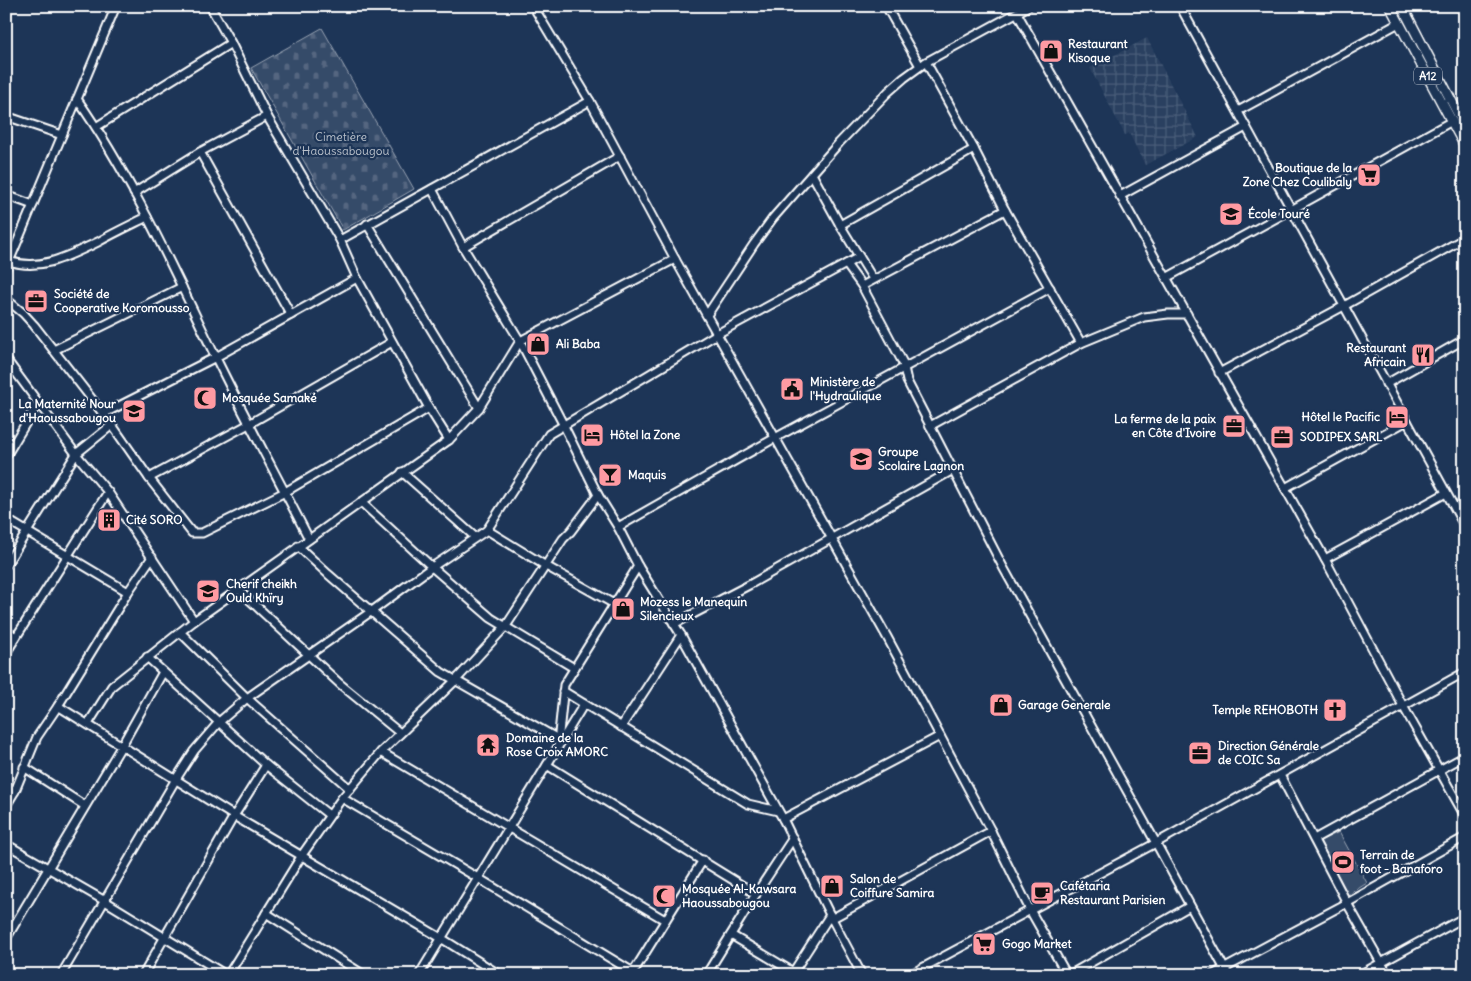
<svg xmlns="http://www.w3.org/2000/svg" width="1471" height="981" font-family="Delius,sans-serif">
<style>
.industrial{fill:url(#industrial-grid)}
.cemetery{fill:url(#cemetery-stones);stroke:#9aa5b4}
.pitch{fill:#364b69;stroke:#9aa5b4}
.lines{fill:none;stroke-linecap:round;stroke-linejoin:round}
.minor-casing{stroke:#fff;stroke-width:11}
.major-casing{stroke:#fff;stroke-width:12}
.minor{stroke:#1d3557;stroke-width:7}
.major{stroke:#1d3557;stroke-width:9}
.labels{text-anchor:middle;stroke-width:4.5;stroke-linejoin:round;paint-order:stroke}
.shield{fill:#1d3557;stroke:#bbc2cd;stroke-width:1}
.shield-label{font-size:11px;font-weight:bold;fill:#fff}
.poi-label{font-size:12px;font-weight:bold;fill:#fff;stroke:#1d3557;text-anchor:start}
.park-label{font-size:12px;fill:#b9c0ca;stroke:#1d3557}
</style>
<defs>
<pattern id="industrial-grid" width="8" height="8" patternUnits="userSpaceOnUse" patternTransform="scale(1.25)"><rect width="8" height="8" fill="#2a4161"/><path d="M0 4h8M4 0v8" fill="none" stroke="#4a5e79"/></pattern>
<pattern id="cemetery-stones" width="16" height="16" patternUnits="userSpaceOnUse" patternTransform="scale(1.25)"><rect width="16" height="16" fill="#364b69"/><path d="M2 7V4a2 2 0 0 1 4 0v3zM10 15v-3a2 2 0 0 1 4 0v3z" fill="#546680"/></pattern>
</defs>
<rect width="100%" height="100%" fill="#1d3557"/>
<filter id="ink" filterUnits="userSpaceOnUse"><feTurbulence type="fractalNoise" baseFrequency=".02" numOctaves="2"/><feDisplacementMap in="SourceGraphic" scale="10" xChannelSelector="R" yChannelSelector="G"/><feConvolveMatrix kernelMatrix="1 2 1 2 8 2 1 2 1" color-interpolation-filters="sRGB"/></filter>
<g filter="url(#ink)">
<polygon class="industrial" points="1147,38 1198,137 1145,165 1129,133 1125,135 1090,68"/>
<polygon class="cemetery" points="322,28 414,189 343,230 251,68"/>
<polygon class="pitch" points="1339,832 1367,883 1348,895 1320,841"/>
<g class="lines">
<g class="minor-casing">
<g id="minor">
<polyline points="210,6 231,43 267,116 340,240 357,278 429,408 449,440"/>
<polyline points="533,6 590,101 675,259 887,637 991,831 1030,910 1067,975"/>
<polyline points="886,6 920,66"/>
<polyline points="1180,6 1465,527"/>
<polyline points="1017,13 1325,559 1403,706 1465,816"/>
<polyline points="926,62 974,149 1005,210 1081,343"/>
<path d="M 77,99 C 133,179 173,269 215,356 C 245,418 278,478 309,539"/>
<polyline points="1238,111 1399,23"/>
<polyline points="6,116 62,135"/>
<polyline points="96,127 231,43"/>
<polyline points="200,152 291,315"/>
<polyline points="812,174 840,225 873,279"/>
<polyline points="432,189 463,247 520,341 563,424 598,495 618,527 638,566 681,635 783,819 830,915 862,975"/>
<polyline points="134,193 200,152 267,116"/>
<polyline points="6,195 33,205"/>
<polyline points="1120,196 1246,127"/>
<polyline points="367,224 479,408"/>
<polyline points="840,225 974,149"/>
<polyline points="340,240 590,101"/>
<polyline points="463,247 620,156"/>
<path d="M 9,261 C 41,272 70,255 98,242 C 114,233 131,225 147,217"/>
<polyline points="846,264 862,286 903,363 907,381 1003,567 1156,843 1228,975"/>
<polyline points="6,269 116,6"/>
<polyline points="1166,278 1291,210 1452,121"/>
<polyline points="862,286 1005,210"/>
<polyline points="6,299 23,313 34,325 112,425 149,478 192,533 202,533 285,492 429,408"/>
<polyline points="707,315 754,244 773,218 839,143 888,92 904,78 926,62 1029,6"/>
<polyline points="54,350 182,287"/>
<polyline points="6,359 76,454 108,492 194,621"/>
<polyline points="1219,373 1344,306 1465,238"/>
<polyline points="1386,384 1465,339"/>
<polyline points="103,414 216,357 357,278"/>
<polyline points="930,426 1081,343 1144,317 1168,314 1187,314"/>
<polyline points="6,456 38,403"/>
<polyline points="402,472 475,537"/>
<polyline points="149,478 249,424 392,342"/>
<polyline points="1285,488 1407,421"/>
<polyline points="361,502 432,567 491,618 574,668"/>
<polyline points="6,519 128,592"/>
<polyline points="618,527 775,438 1050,288"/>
<polyline points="487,530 546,566 614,604"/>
<polyline points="298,546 328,574 441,672 558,739"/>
<polyline points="1325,559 1446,493"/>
<polyline points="6,565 76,454 112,425"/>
<polyline points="239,590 340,684 400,733"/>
<polyline points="674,624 749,585 953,470"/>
<polyline points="6,631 16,637"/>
<polyline points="180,632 247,698 350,789"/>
<polyline points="6,653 108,492"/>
<polyline points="147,657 266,765 329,815"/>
<polyline points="563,691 748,804 778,811"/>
<polyline points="58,706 234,816 441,938 500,975"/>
<polyline points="88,724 112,686 194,621 449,440 479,408 520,341 675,259"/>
<polyline points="621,727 681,635"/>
<polyline points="558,743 564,685 638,566"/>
<polyline points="381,752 665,920"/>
<polyline points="547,765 756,894"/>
<polyline points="24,767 85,806"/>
<polyline points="1280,775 1347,903 1388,975"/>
<polyline points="6,786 15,791"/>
<polyline points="342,798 478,878 633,972"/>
<polyline points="6,806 15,791 37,737 58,706 128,592 152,557"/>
<polyline points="783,819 940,736"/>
<polyline points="1314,839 1465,756"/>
<polyline points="6,844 105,901 226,975"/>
<polyline points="266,913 364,975"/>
<polyline points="831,919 991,831"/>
<polyline points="731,935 793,972"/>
<polyline points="6,939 122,745 163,672"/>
<polyline points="632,974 703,860"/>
<polyline points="792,974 830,915"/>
<polyline points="61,975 176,779 194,751 219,722 247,698 372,611 432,567 487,530 549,434 717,334 859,257"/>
<polyline points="143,975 234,816 266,765"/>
<polyline points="228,975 302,855 342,798 381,752 455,681 506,626 563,539 571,531 598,495"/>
<polyline points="419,975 584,704"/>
<polyline points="706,975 756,894 793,838"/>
<polyline points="909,975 1156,843 1465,672"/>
<polyline points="1069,975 1190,906"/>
<polyline points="1212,975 1347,903 1465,837"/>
<polyline points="1359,975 1465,917"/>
</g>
</g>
<g class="major-casing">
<g id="major">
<polyline points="1390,6 1465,146"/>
<polyline points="1402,6 1465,127"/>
</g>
</g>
<use href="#minor" class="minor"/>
<use href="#major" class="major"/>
</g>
</g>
<defs>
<g id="shop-square" transform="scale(1.25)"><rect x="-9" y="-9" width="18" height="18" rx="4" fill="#ff9aa2" stroke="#1d3557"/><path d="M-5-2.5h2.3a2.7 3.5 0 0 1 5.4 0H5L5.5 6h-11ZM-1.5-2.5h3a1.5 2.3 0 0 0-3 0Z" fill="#111"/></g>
<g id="supermarket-square" transform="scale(1.25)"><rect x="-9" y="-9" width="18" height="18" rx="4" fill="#ff9aa2" stroke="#1d3557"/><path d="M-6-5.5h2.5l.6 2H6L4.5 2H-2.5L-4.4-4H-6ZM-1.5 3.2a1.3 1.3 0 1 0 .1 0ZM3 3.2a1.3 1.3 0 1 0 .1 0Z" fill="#111"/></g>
<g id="school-square" transform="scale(1.25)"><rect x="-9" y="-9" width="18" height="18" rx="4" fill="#ff9aa2" stroke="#1d3557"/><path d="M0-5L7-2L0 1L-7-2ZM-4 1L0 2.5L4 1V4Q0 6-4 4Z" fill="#111"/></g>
<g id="office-square" transform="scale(1.25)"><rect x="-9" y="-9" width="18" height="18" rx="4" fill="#ff9aa2" stroke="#1d3557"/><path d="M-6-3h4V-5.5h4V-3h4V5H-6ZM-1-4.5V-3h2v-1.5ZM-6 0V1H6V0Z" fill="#111"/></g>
<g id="restaurant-square" transform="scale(1.25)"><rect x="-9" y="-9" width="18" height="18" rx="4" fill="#ff9aa2" stroke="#1d3557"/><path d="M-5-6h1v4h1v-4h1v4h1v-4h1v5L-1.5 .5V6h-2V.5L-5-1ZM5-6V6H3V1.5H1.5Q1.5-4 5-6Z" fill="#111"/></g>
<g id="civic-square" transform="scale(1.25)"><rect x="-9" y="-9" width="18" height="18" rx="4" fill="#ff9aa2" stroke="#1d3557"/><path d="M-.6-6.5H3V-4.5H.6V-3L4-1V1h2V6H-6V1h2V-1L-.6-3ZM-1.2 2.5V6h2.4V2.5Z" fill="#111"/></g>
<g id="mosque-square" transform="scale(1.25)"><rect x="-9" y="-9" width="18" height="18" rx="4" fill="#ff9aa2" stroke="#1d3557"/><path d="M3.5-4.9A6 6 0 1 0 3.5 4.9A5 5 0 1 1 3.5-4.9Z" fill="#111"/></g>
<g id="hotel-square" transform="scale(1.25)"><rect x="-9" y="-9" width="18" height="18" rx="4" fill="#ff9aa2" stroke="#1d3557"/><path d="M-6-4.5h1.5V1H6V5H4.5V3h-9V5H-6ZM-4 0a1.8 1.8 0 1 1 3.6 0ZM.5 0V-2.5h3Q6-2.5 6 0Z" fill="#111"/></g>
<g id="bar-square" transform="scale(1.25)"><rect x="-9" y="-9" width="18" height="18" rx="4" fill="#ff9aa2" stroke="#1d3557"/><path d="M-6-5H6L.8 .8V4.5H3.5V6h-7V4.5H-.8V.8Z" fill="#111"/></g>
<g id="building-square" transform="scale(1.25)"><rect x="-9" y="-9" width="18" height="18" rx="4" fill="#ff9aa2" stroke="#1d3557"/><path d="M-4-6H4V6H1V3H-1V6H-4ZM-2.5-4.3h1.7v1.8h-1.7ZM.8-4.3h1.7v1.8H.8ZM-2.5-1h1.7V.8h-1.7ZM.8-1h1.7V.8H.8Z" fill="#111"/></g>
<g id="church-square" transform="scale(1.25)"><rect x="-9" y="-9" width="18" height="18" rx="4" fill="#ff9aa2" stroke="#1d3557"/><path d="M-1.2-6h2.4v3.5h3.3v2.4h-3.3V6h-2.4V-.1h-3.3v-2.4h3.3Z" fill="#111"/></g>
<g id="temple-square" transform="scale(1.25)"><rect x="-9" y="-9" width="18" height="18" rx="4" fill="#ff9aa2" stroke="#1d3557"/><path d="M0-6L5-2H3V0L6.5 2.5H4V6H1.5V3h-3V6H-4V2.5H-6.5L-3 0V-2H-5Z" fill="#111"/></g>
<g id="stadium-square" transform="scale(1.25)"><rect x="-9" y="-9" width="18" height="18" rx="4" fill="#ff9aa2" stroke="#1d3557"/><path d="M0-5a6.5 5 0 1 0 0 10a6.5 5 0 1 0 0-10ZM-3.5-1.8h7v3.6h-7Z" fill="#111"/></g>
<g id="cafe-square" transform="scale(1.25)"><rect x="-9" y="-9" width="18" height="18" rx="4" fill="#ff9aa2" stroke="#1d3557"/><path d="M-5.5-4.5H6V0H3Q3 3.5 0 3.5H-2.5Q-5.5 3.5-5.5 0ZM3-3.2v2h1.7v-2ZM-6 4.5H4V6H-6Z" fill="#111"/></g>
</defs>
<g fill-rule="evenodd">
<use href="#shop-square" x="1051" y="51"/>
<use href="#supermarket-square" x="1369" y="175"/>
<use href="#school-square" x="1231" y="214"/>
<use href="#office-square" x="36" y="301"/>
<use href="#shop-square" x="538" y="344"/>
<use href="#restaurant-square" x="1423" y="355"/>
<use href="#civic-square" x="792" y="389"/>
<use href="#mosque-square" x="205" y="398"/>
<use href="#school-square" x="134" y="411"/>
<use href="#hotel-square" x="1397" y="417"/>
<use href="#office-square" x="1234" y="426"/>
<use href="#hotel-square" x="592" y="435"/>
<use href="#office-square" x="1282" y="437"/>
<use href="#school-square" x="861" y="459"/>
<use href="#bar-square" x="610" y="475"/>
<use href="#building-square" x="109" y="520"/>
<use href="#school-square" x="208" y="591"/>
<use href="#shop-square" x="623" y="609"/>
<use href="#shop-square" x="1001" y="705"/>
<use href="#church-square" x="1335" y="710"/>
<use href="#temple-square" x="488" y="745"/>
<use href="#office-square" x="1200" y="753"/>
<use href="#stadium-square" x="1343" y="862"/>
<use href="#shop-square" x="832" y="886"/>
<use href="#cafe-square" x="1042" y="893"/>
<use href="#mosque-square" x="664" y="896"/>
<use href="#supermarket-square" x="984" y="944"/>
</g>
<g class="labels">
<rect class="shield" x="1414" y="67.5" width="28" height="17" rx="4"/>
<g class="shield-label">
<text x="1428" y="80">A12</text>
</g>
<g class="poi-label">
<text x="1068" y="48">Restaurant<tspan x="1068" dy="14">Kisoque</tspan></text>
<text x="1352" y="172" text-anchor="end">Boutique de la<tspan x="1352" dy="14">Zone Chez Coulibaly</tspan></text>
<text x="1248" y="218">École Touré</text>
<text x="54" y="298">Société de<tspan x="54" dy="14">Cooperative Koromousso</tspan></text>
<text x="556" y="348">Ali Baba</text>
<text x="1406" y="352" text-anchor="end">Restaurant<tspan x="1406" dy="14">Africain</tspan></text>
<text x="810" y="386">Ministère de<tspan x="810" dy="14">l'Hydraulique</tspan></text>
<text x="222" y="402">Mosquée Samaké</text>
<text x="116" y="408" text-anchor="end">La Maternité Nour<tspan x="116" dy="14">d'Haoussabougou</tspan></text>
<text x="1380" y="421" text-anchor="end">Hôtel le Pacific</text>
<text x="1216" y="423" text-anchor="end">La ferme de la paix<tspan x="1216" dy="14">en Côte d'Ivoire</tspan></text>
<text x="610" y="439">Hôtel la Zone</text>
<text x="1300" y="441">SODIPEX SARL</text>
<text x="878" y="456">Groupe<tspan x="878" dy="14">Scolaire Lagnon</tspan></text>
<text x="628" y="479">Maquis</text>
<text x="126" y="524">Cité SORO</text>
<text x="226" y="588">Cherif cheikh<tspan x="226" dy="14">Ould Khïry</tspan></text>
<text x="640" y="606">Mozess le Manequin<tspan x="640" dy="14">Silencieux</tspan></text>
<text x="1018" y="709">Garage Generale</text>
<text x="1318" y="714" text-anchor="end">Temple REHOBOTH</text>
<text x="506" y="742">Domaine de la<tspan x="506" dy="14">Rose Croix AMORC</tspan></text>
<text x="1218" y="750">Direction Générale<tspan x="1218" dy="14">de COIC Sa</tspan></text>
<text x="1360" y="859">Terrain de<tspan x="1360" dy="14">foot - Banaforo</tspan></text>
<text x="850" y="883">Salon de<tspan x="850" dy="14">Coiffure Samira</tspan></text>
<text x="1060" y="890">Cafétaria<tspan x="1060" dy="14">Restaurant Parisien</tspan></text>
<text x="682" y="893">Mosquée Al-Kawsara<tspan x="682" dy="14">Haoussabougou</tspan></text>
<text x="1002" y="948">Gogo Market</text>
</g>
<g class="park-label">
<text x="341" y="141">Cimetière<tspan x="341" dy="14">d'Haoussabougou</tspan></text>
</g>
</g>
<rect width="1471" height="981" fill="none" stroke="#1d3557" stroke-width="25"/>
<rect x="12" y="12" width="1446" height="956" fill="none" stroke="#fff" stroke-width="2" filter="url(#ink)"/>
</svg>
